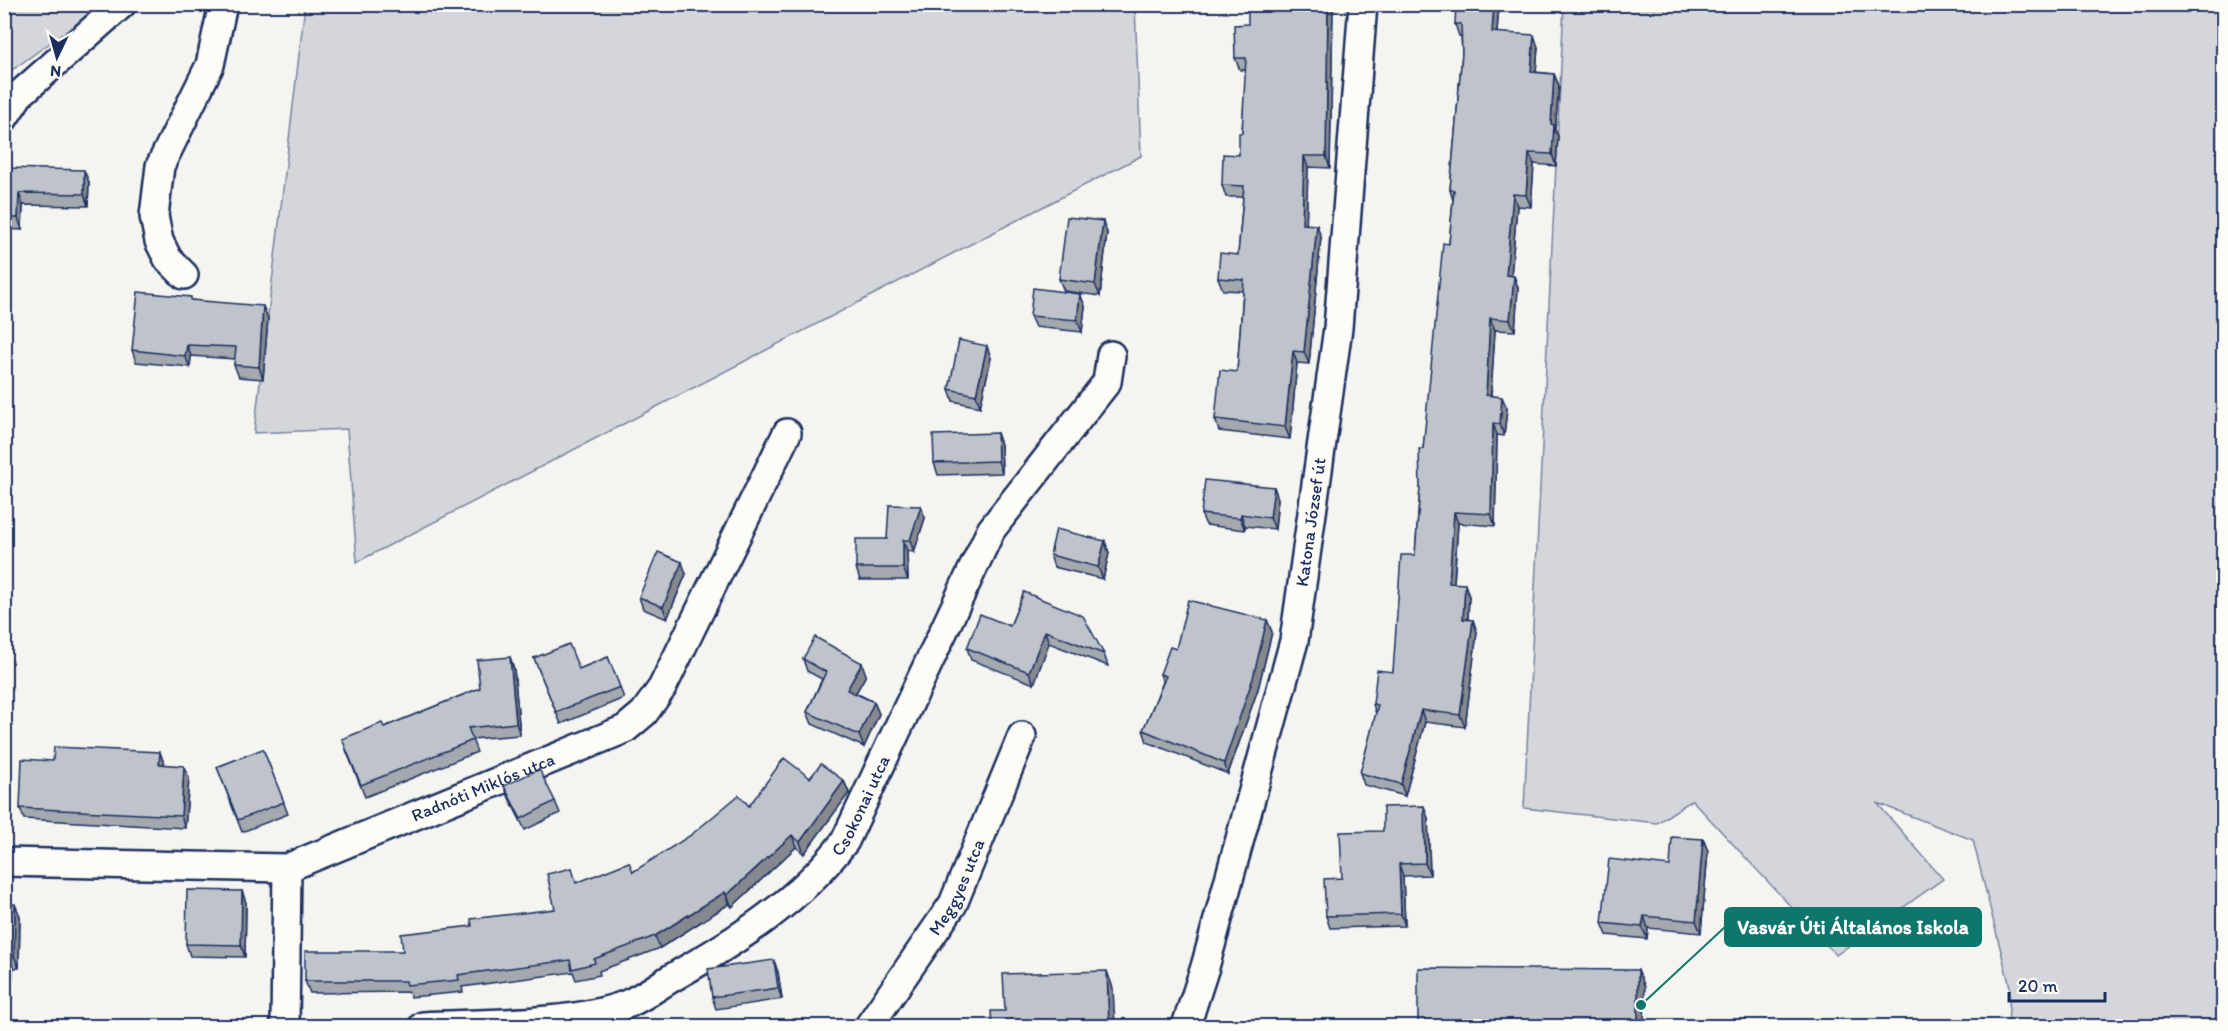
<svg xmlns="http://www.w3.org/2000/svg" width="2228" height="1031" font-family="Itim,sans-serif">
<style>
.green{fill:#d4d6db;stroke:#78829c;stroke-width:1.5}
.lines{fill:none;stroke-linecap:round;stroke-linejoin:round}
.street-casing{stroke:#1b2f5e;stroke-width:32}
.street{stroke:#fdfcf7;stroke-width:27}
.wall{fill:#a4a8af;stroke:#1b2f5e;stroke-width:1.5}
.shaded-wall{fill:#86888f;stroke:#1b2f5e;stroke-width:1.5}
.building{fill:#bfc3cc;stroke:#1b2f5e;stroke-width:1.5}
.labels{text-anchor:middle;stroke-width:6;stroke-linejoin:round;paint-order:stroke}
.street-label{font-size:18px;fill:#1b2f5e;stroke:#fdfcf7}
.leader{fill:none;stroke:#0f766e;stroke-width:2}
.callout-dot{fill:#0f766e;stroke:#fdfcf7;stroke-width:2}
.callout{fill:#0f766e;stroke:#0f766e;stroke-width:2}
.callout-label{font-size:20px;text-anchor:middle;font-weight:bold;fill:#fff}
</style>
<rect width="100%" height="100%" fill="#f4f4f1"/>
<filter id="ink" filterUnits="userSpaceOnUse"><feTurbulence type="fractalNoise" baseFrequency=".0167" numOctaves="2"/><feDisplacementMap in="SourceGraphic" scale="12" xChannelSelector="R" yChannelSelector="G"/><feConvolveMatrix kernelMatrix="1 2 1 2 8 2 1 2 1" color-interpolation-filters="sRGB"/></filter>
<g filter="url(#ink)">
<g class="green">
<polygon points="5,5 103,5 5,75"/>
<polygon points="305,5 1135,5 1141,156 357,562 347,429 254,433"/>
<polygon points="1564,5 2223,5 2223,1026 2008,1026 2010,987 1973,840 1877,803 1943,879 1836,955 1692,800 1657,823 1524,808"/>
</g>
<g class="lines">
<g class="street-casing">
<g id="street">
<polyline points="4,118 19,95 122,4"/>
<polyline points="184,275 168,259 159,241 154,216 160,166 210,65 223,4"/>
<path id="s1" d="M 4,862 L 287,868 L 625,729 L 644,713 L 662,688 L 787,433"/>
<polyline points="285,1026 287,868"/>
<path id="s2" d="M 423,1026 C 482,1023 574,1025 627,1004 C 644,997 659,985 675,976 C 738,940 801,900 845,841 L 991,530 L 1107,382 L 1111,355"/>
<path id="s3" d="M 869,1026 L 953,904 L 1022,736"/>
<path id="s4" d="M 1186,1026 L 1205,967 L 1294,641 L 1338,328 L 1363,4"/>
</g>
</g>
<use href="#street" class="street"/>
</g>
<g class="wall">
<polygon points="1333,4 1330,168 1308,167 1306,224 1321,237 1309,364 1297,363 1290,439 1219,431 1215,419 1237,372 1243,291 1223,290 1218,278 1238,255 1243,197 1226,197 1222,185 1239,155 1242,133 1246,70 1240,70 1235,58 1248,24"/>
<polygon points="1499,4 1497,33 1538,47 1536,72 1554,74 1559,86 1555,130 1558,136 1556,166 1534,164 1531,207 1517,206 1511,276 1514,276 1518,288 1515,331 1495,330 1491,396 1507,408 1504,436 1497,435 1495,526 1458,523 1454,584 1469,596 1468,620 1473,620 1477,632 1465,727 1425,722 1405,796 1364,785 1360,773 1376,714 1373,704 1393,672 1415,555 1423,449 1449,244 1453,200 1450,190 1462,53 1461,36 1459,36 1455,24"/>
<polygon points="4,168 89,182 88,206 23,205 22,230 4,229"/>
<polygon points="1107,233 1100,296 1064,291 1059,279"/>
<polygon points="1080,294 1085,306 1082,332 1035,327 1030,316"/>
<polygon points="192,300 268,318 263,379 239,377 234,365 235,359 191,356 190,367 136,362 132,350"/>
<polygon points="991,358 980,407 953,401 949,389"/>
<polygon points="997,433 1001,445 1002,473 938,475 934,463"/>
<polygon points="1274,487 1278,499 1275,529 1245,526 1245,530 1206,525 1201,514"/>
<polygon points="925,518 914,552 907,551 908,580 860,580 856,568 887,539"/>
<polygon points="1105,541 1109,553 1103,579 1054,567 1050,555"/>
<polygon points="686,574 667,619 643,609 639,597"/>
<polygon points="1024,592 1104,654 1108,666 1049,643 1034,684 971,660 967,648 1010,626"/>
<polygon points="1267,620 1272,632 1258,689 1228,774 1147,742 1143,730 1163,682 1160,674 1176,649"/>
<polygon points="510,657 514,669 520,735 472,739 477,752 365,797 346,750 384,727 480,688"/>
<polygon points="608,657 624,698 561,724 534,658 579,669"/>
<polygon points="803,659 866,675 856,693 874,702 879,714 864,747 812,724 807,712 822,679 807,671"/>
<polygon points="263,749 288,814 242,832 217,767"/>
<polygon points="53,761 164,763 164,765 189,778 185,828 24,819 20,808"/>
<polygon points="810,778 844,781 849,793 804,854 796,847 732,907 729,904 660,948 599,971 600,975 576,980 573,972 462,987 463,992 411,997 409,992 310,993 305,981 403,951 472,926 555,909 577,882 633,872 749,806"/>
<polygon points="504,786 555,801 560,813 525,830 509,798"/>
<polygon points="1428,818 1430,875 1403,876 1405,926 1330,928 1326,916 1342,878 1383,831"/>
<polygon points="1703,839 1708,851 1701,933 1648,928 1647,939 1607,935 1602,923 1670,866"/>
<polygon points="242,891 246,903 245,957 190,956 186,944"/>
<polygon points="4,904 20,916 19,968 13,968 10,1026 4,1026"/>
<polygon points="778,972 782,999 716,1009 712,997"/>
</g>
<g class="shaded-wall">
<polygon points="1328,4 1333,4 1330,168 1326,156"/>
<polygon points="1494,4 1499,4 1496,44 1492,32"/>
<polygon points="1534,35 1538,47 1535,84 1531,72"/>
<polygon points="1554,74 1559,86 1555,130 1558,136 1556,166 1552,154 1551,124"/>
<polygon points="1529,153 1534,164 1531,207 1526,195"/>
<polygon points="1304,156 1308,167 1306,236 1302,224"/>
<polygon points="84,170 89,182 88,206 84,194"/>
<polygon points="19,193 23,205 22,230 18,218"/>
<polygon points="1513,194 1517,206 1510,287 1506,275"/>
<polygon points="1103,221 1107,233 1100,296 1095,284"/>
<polygon points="1317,225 1321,237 1309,364 1304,352"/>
<polygon points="1514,276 1518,288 1515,331 1510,320"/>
<polygon points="1080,294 1085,306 1082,332 1077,320"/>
<polygon points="263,306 268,318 263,379 259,367"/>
<polygon points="1490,318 1495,330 1490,407 1486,395"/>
<polygon points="187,345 191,356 190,367 185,356"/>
<polygon points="987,346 991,358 980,407 976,395"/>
<polygon points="1293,351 1297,363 1290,439 1285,427"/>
<polygon points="1502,397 1507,408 1504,436 1500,424"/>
<polygon points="1493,423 1497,435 1495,526 1491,514"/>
<polygon points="997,433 1001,445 1002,473 998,461"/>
<polygon points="1274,487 1278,499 1275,529 1270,518"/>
<polygon points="921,506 925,518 914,552 910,540"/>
<polygon points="1454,512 1458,523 1453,595 1449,583"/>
<polygon points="1241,514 1245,526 1245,530 1240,518"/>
<polygon points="903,540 907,551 908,580 903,568"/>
<polygon points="1105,541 1109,553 1103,579 1098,567"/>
<polygon points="682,562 686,574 667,619 663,607"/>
<polygon points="1465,584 1469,596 1467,631 1463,619"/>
<polygon points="1267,620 1272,632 1258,689 1228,774 1224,763"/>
<polygon points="1473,620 1477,632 1465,727 1460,715"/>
<polygon points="1045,631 1049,643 1034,684 1029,672"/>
<polygon points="510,657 514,669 520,735 516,723"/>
<polygon points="862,663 866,675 851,701 847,690"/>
<polygon points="874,702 879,714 864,747 859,735"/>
<polygon points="1421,710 1425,722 1405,796 1401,784"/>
<polygon points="160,752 164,763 164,776 159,764"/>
<polygon points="184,766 189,778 185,828 181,816"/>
<polygon points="844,781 849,793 804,854 800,842"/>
<polygon points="1424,806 1428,818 1430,875 1425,863"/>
<polygon points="792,835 796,847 732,907 727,895"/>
<polygon points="1703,839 1708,851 1701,933 1696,921"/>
<polygon points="1399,864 1403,876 1405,926 1401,914"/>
<polygon points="242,891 246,903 245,957 241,945"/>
<polygon points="725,892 729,904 660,948 655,936"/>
<polygon points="15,904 20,916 19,968 14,956"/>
<polygon points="1644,916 1648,928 1647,939 1642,927"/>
<polygon points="9,956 13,968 10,1026 5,1026"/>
<polygon points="774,960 778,972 782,999 778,988"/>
<polygon points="1638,970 1645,987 1644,1026 1638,1026"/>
<polygon points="1107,971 1113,988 1115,1026 1109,1026"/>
</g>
<g class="building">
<polygon points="1248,4 1328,4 1326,156 1304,156 1302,224 1317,225 1304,352 1293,351 1285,427 1215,419 1220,370 1237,372 1244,280 1218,278 1220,253 1238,255 1244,186 1222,185 1223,154 1239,155 1239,133 1242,133 1246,58 1235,58 1234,25 1248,24"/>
<polygon points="1456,4 1494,4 1492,32 1534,35 1531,72 1554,74 1551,124 1554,125 1552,154 1529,153 1526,195 1513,194 1506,275 1514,276 1510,320 1490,318 1486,395 1502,397 1500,424 1493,423 1491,514 1454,512 1449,583 1465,584 1463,619 1473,620 1460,715 1421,710 1401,784 1360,773 1378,705 1373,704 1377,670 1393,672 1401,555 1415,555 1420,488 1419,449 1423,449 1443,243 1449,244 1454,190 1450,190 1462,53 1461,24 1455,24"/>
<polygon points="4,168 84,170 84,194 19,193 18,218 4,218"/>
<polygon points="1067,217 1103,221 1095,284 1059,279"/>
<polygon points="1033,288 1080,294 1077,320 1030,316"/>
<polygon points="138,292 191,297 191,300 263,306 259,367 234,365 236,347 187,345 185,356 132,350"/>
<polygon points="959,340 987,346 976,395 949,389"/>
<polygon points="997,433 998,461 934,463 933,435"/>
<polygon points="1205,480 1274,487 1270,518 1241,514 1240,518 1201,514"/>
<polygon points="889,505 921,506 910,540 903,540 903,568 856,568 856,539 887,539"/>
<polygon points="1056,529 1105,541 1098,567 1050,555"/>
<polygon points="658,552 682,562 663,607 639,597"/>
<polygon points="1024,592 1083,616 1104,654 1045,631 1029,672 967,648 980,614 1010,626"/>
<polygon points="1188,600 1267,620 1253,678 1224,763 1143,730 1166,676 1160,674 1170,647 1176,649"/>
<polygon points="815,637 862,663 847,690 874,702 859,735 807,712 826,672 803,659"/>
<polygon points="569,644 579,669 608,657 620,687 556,712 534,658"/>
<polygon points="510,657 516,723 468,728 473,740 361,785 342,739 382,723 384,727 480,688 477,660"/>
<polygon points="54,747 160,752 159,764 184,766 181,816 20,808 22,759 53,761"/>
<polygon points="263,749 284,802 238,820 217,767"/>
<polygon points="784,758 810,778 821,764 844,781 800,842 792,835 727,895 725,892 655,936 594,959 595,963 572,969 570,960 458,975 459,980 407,985 406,981 305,981 305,951 403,951 401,934 472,926 471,919 555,909 547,874 572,868 576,883 629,862 633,872 691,835 739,795 749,806"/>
<polygon points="539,769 555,801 521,819 504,786"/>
<polygon points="1424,806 1425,863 1399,864 1401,914 1326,916 1324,879 1342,878 1340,832 1383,831 1383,807"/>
<polygon points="1672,837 1703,839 1696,921 1644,916 1642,927 1602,923 1609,859 1670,866"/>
<polygon points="187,890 242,891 241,945 186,944"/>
<polygon points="4,904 15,904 14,956 9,956 5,1026"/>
<polygon points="774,960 778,988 712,997 708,969"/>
<polygon points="1418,968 1638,970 1638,1026 1418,1026"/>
<polygon points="1107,971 1109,1026 992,1026 991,1011 1005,1011 1003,974"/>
<polygon points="239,1021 239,1026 184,1026 184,1022"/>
</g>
</g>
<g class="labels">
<g class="street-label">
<text dy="6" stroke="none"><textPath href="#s4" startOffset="520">Katona József út</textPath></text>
<text dy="6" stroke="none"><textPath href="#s1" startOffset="495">Radnóti Miklós utca</textPath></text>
<text dy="6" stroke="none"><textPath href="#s2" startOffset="519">Csokonai utca</textPath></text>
<text dy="6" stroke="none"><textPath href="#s3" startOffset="165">Meggyes utca</textPath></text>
</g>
</g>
<path class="leader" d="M1641 1005L1725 927"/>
<circle class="callout-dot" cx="1641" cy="1005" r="6"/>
<rect class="callout" x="1725" y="908" width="256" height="38" rx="6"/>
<g class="callout-label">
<text x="1853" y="934">Vasvár Úti Általános Iskola</text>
</g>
<rect width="2228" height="1031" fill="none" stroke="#fdfcf7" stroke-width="24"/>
<rect x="12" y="12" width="2204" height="1007" fill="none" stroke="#1b2f5e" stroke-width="2" filter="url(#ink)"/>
<g transform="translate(57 57) rotate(185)" stroke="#fdfcf7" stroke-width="4.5" paint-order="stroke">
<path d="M0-4.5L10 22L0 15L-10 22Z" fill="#1b2f5e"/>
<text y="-9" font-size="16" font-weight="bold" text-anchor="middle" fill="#1b2f5e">N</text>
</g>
<path d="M2009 992v9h96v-9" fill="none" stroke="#1b2f5e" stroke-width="3"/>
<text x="2018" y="992" font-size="18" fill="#1b2f5e" stroke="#fdfcf7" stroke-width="4.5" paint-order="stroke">20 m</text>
</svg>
